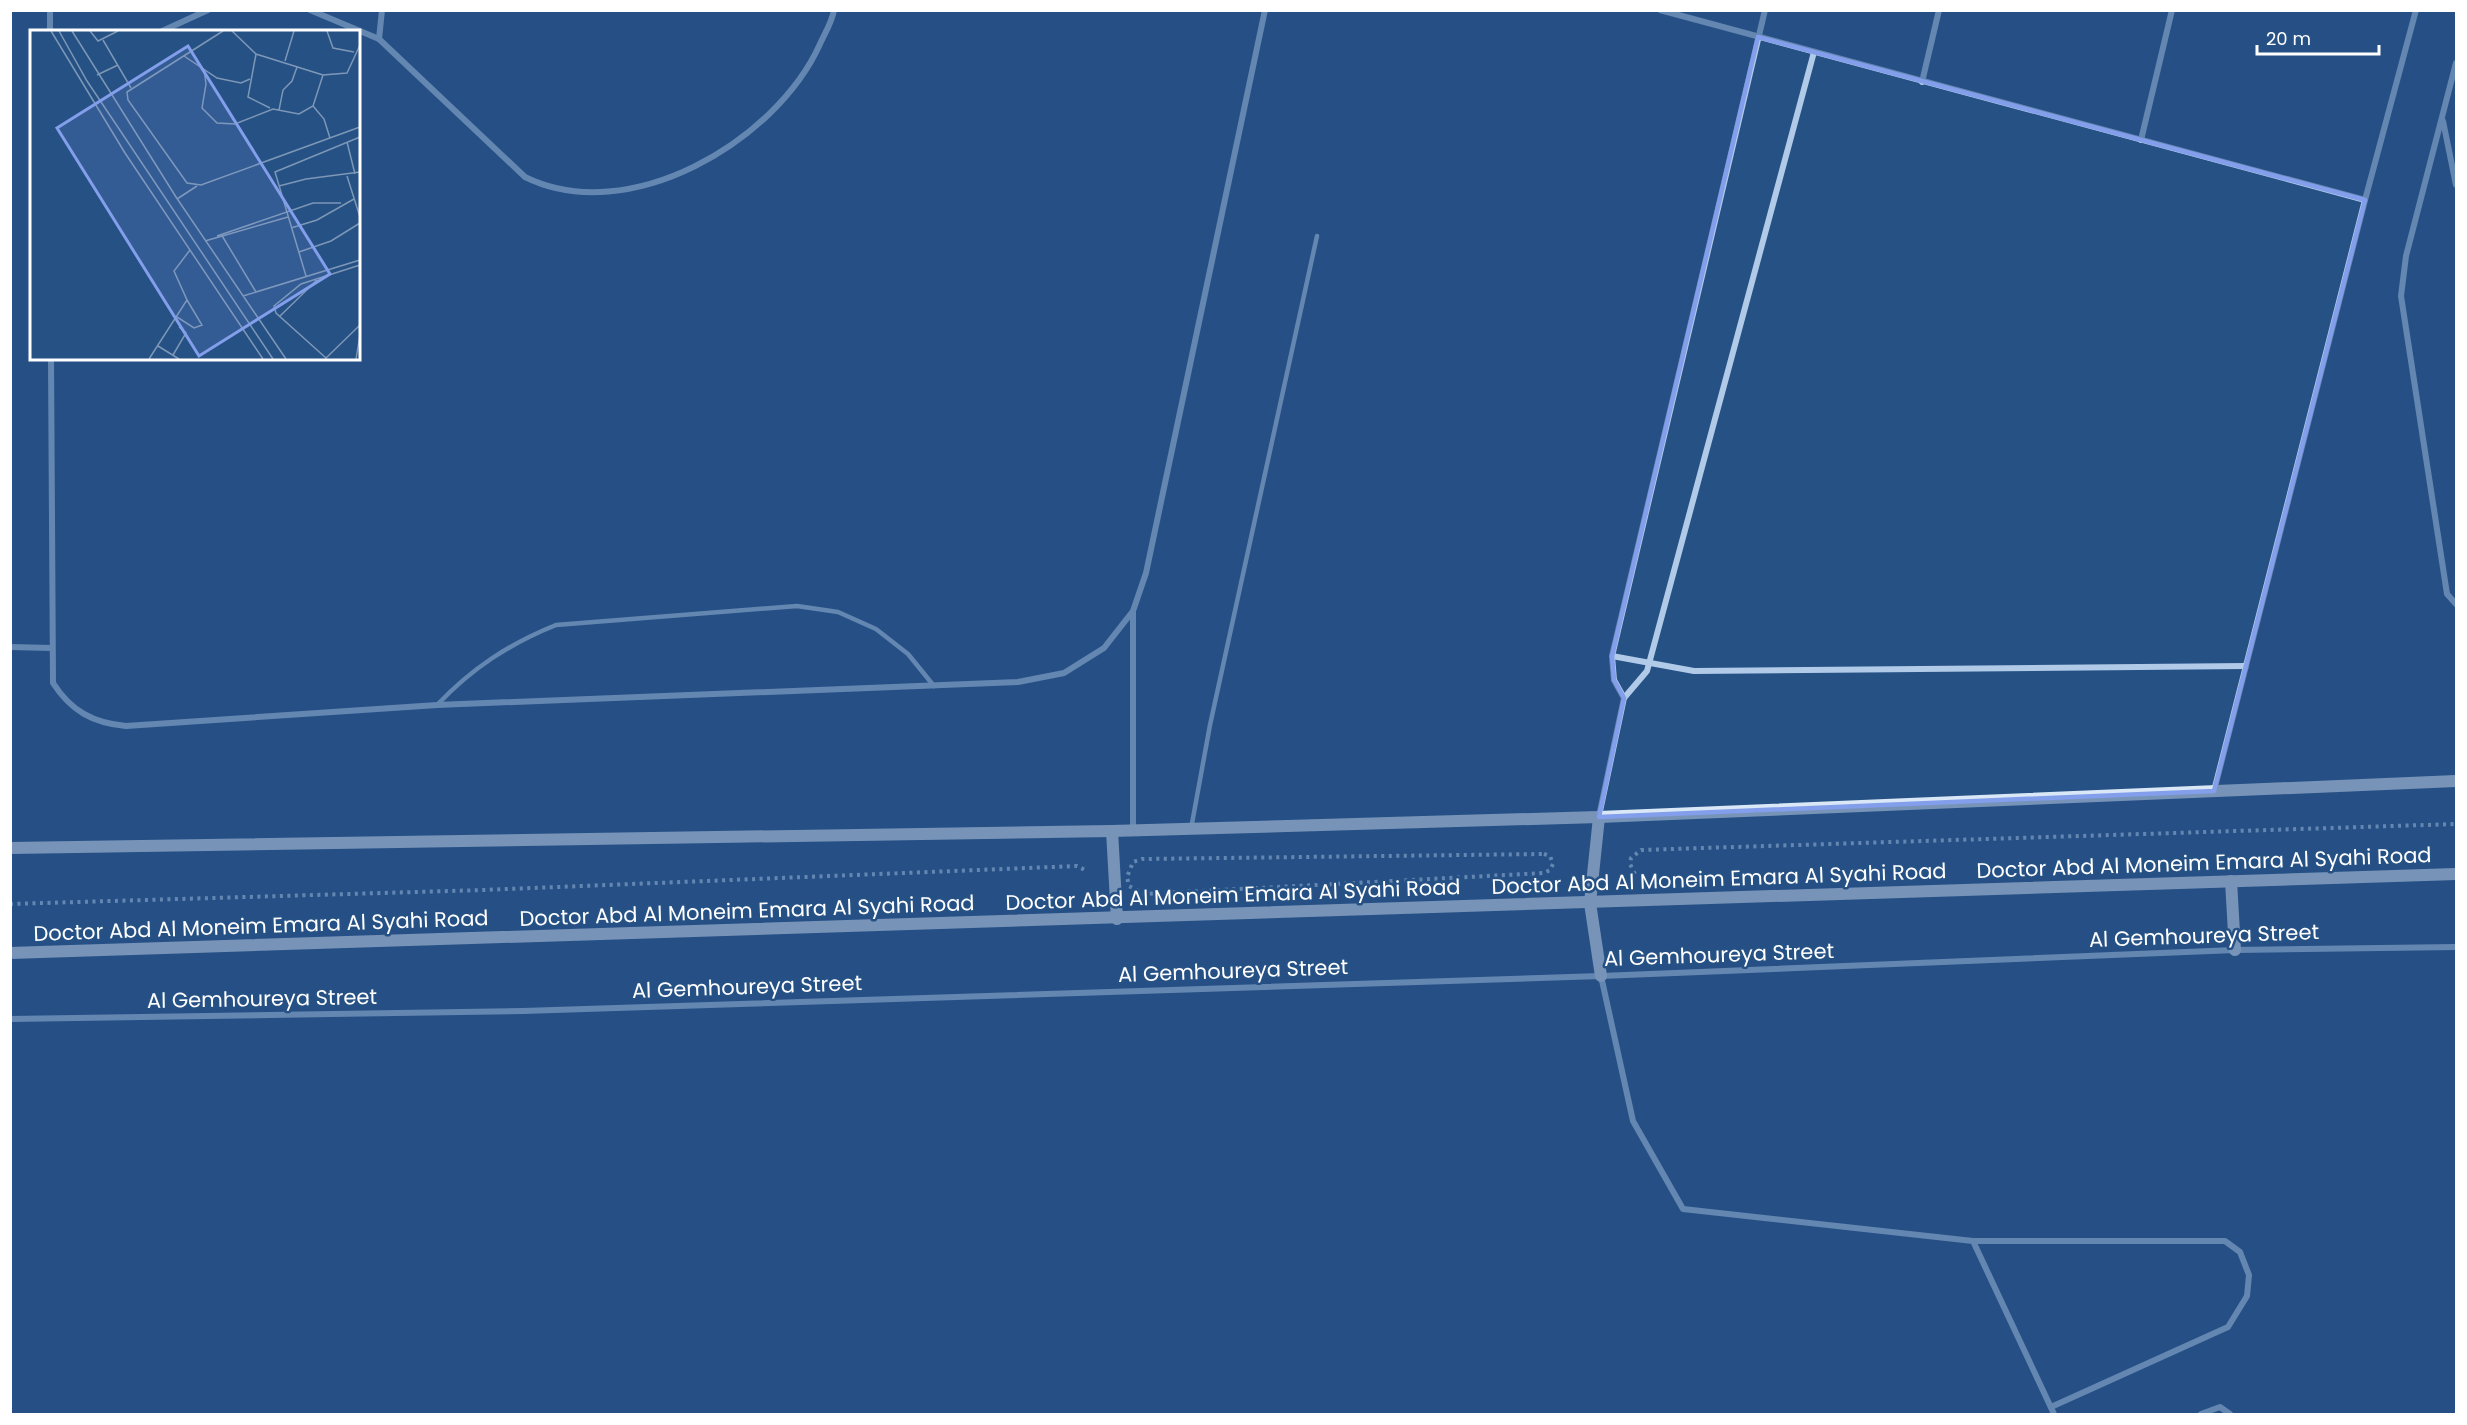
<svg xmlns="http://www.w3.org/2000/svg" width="2467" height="1425" font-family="Poppins,sans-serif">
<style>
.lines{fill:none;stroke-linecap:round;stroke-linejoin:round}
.path{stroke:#b0cae8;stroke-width:4;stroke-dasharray:3 4.5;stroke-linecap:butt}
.lane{stroke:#b0cae8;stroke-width:4.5}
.street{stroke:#b0cae8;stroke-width:6}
.secondary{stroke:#dae7f7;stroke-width:12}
.marked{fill:none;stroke:#839eea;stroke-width:4.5;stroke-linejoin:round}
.labels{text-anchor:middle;stroke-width:5;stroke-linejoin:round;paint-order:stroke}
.street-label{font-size:21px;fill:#fff;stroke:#265185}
.inset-road{fill:none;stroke:#7d97b6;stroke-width:1.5}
.view{fill:#839eea;fill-opacity:0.15;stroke:#839eea;stroke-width:3}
.inset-edge{fill:none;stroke:#fff;stroke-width:3}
</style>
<rect width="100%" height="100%" fill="#265185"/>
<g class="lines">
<g class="path">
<polygon points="1544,854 1550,856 1553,864 1550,870 1544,873 1144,894 1129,886 1127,877 1133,862 1142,859"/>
<polyline points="1635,874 1630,864 1631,858 1641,850 2456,824"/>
<polyline points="10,904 483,890 1077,866 1087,871"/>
</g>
<g class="lane">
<path d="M 437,705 C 472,668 509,644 556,625 L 797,606 L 838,612 L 876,629 L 908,654 L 934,686"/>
<polyline points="1191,829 1210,725 1317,236"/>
</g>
<g class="street">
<polyline points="50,10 50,32"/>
<path d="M 310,10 L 379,39 L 525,177 C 628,228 776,142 820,44 C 825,33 832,22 834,10"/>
<polyline points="1660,10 2365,200"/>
<polyline points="160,32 208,10"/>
<polyline points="379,39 382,10"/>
<polyline points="2456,63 2406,256 2401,296 2447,594 2456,604"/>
<polyline points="1922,82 1939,10"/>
<polyline points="2443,121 2456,185"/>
<polyline points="2141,140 2172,10"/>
<path d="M 51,358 L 53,683 C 71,711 93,723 126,726 L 437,705 L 1018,682 L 1064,673 L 1104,648 L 1133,611 L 1146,573 L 1265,10"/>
<polyline points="10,647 51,648"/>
<polyline points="1612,656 1694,671 2246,666"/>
<polyline points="1624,698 1614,680 1612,656 1765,10"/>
<polyline points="2214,791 2365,200 2416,10"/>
<polyline points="1599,816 1624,698 1647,671 1814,52"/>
<polyline points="1133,830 1133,612"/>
<polyline points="1601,976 1633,1121 1683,1209 1973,1241 2054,1414"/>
<polyline points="10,1019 523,1011 1601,976 2235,950 2456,947"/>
<polyline points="1973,1241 2225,1241 2240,1252 2249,1275 2247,1296 2228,1327 2051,1407"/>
<polyline points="2201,1414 2220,1407 2230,1414"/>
</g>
<g class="secondary">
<polyline points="1599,817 1590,903 1601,976"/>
<polyline points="1112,831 1117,919"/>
<polyline points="10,848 1112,831 1599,817 2456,781"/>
<polyline points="2231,881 2235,950"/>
<polyline points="10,953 2456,874"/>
</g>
</g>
<path d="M0 0H2467V1425H0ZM 1758,37 L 2365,200 L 2214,791 L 1599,817 L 1624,698 L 1614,680 L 1612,656 Z" fill="#265185" fill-opacity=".55" fill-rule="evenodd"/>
<path class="marked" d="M 1758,37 L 2365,200 L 2214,791 L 1599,817 L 1624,698 L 1614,680 L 1612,656 Z"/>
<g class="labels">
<g class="street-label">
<text transform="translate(2204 863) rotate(-2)" y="7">Doctor Abd Al Moneim Emara Al Syahi Road</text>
<text transform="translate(1719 879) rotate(-2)" y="7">Doctor Abd Al Moneim Emara Al Syahi Road</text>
<text transform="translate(1233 895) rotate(-2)" y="7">Doctor Abd Al Moneim Emara Al Syahi Road</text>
<text transform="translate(747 911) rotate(-2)" y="7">Doctor Abd Al Moneim Emara Al Syahi Road</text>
<text transform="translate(261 926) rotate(-2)" y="7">Doctor Abd Al Moneim Emara Al Syahi Road</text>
<text transform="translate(2204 936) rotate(-2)" y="7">Al Gemhoureya Street</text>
<text transform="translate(1719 955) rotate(-2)" y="7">Al Gemhoureya Street</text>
<text transform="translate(1233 971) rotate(-2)" y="7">Al Gemhoureya Street</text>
<text transform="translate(747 987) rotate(-2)" y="7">Al Gemhoureya Street</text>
<text transform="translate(262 999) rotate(-1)" y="7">Al Gemhoureya Street</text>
</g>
</g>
<g transform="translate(30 30)">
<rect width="330" height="330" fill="#265185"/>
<path class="inset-road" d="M 21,1 L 95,123 L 233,329M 29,1 L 57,51 L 243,329M 42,1 L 146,167 L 256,329M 60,1 L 68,11 L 88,1M 193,1 L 97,62 L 98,70 L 157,153 L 171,155 L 330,97M 202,1 L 226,24 L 293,45M 297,1 L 303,18 L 324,22M 73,10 L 101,58M 226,24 L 218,67 L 240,78M 154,26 L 187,48 L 211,53 L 220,49M 255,31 L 264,1M 174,39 L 176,54 L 172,78 L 187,93 L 205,94 L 243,79 L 269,84 L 283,76 L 293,45 L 317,43 L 330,15M 67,45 L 88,35M 283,76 L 294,89 L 300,108M 249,80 L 253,60 L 262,51 L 267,37M 317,112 L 325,144M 317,146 L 330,187M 249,156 L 276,149 L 330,142M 147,169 L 167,156M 261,198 L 287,190 L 324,169M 191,204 L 226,262M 187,206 L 283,173 L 311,173M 175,211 L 258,187M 269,222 L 301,211 L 330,193M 276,246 L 245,142 L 330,107M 213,266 L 330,230M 250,286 L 287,250M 147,287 L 164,298 L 172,295 L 157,270M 128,316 L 149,329M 143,325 L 156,303 L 149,297M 296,328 L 246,283 L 244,276 L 271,254 L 330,235M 119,329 L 157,270 L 144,241 L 160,220M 295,329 L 330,295M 326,329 L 330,305"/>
<path class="view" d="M 158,16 L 300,244 L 169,326 L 27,98 Z"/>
<rect width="330" height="330" class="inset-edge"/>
</g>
<rect width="2467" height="1425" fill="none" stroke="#ffffff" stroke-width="24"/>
<path d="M2257 45v9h122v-9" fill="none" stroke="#ffffff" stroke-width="3"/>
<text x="2266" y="45" font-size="18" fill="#ffffff" stroke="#265185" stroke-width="4.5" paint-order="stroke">20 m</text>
</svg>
